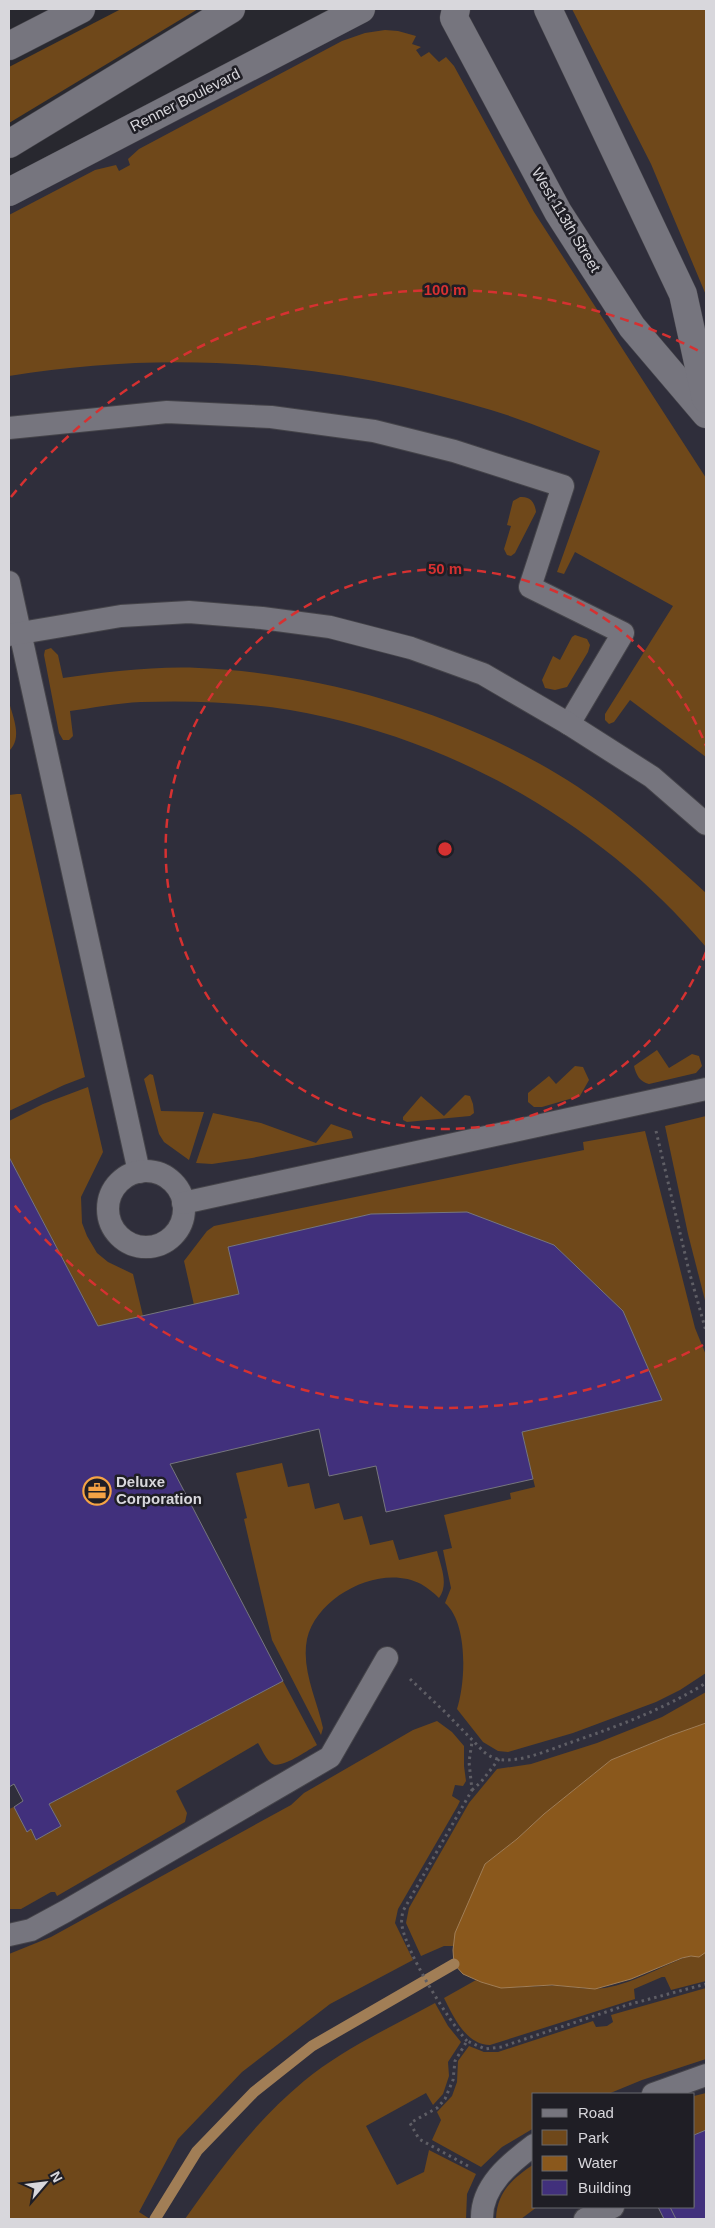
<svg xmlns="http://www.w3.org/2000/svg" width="715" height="2228" font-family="Arial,sans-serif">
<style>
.built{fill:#2f2e3b;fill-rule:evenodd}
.green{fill:#6f481a}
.water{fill:#8a581c;stroke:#a17e56}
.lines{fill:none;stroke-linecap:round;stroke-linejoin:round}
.stream{stroke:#a17e56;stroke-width:11}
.building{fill:#41307c;stroke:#76767e}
.lane-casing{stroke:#45444a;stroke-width:24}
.street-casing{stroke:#45444a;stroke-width:29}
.secondary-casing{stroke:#45444a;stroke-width:29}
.path{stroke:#5f5e65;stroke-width:3;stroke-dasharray:2.5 4;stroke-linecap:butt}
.lane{stroke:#76757e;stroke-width:22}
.street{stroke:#76757e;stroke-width:28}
.secondary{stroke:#76757e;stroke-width:28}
.ring{fill:none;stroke:#d63131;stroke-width:2.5;stroke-dasharray:9 6}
.labels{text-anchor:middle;stroke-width:5;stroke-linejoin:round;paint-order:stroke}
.street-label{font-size:15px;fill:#d8d7dc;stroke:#1f1e25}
.poi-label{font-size:15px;font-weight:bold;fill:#d8d7dc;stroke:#1f1e25;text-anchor:start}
.centre{fill:#d63131;stroke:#1f1e25;stroke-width:2.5}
.ring-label{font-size:15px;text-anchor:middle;font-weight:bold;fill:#d63131;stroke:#1f1e25;stroke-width:5;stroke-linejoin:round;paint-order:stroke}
</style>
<rect width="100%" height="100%" fill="#28282f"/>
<path class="built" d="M 361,9 L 706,9 L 706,2219 L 9,2219 L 9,192 ZM 534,2094 L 694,2094 L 694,2207 L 534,2207 Z"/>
<g class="green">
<polygon points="121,9 198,9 9,123 9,67"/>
<polygon points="572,9 706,9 706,295 651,164"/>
<path d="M 385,30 L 398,31 L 416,36 L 412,44 L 421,47 L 416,50 L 421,57 L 429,52 L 439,62 L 446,57 L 454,66 L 534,212 L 706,478 L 706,757 L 630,700 L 614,722 L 609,724 L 605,720 L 605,714 L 673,606 L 575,552 L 564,574 L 557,572 L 600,451 C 564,437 528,421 491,410 C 331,362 173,349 9,376 L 9,215 L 95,170 L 116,165 L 119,171 L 130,165 L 128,159 L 139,149 L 342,41 L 365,33 Z"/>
<path d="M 520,497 C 530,496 535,502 536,512 L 515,553 L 511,556 L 507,555 L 504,549 L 511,526 L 507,525 L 513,501 Z"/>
<polygon points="575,635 587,639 590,645 588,652 567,687 555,690 545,688 542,680 553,656 560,660 572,637"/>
<path d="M 51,648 L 58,655 L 63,678 C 108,672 154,666 199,668 C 326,673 472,717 578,787 C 625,818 665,856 706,893 L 706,947 C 609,832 472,750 325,717 C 266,703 201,700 141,702 C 117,703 93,708 70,711 L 73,736 L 69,740 L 63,740 L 59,733 L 44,655 L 45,650 Z"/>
<path d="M 9,702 C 13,718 23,738 9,751 Z"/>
<polygon points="17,794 21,794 85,1077 64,1085 9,1111 9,795"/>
<path d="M 657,1050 L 669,1068 L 692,1054 L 699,1056 L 702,1066 L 696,1073 L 649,1084 C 640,1082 636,1075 634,1066 Z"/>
<polygon points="575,1066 583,1067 589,1080 580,1096 542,1107 534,1107 528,1102 528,1093 549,1076 556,1084"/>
<polygon points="150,1074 153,1075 161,1111 204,1112 189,1160 164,1142 159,1134 144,1079"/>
<polygon points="88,1087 103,1152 81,1197 82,1223 87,1236 97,1253 108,1262 133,1274 143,1316 98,1326 9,1157 9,1121 43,1104"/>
<polygon points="465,1095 470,1096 473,1104 474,1113 470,1116 407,1122 403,1120 403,1117 421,1096 444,1116"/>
<polygon points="213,1113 261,1123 316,1143 331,1124 351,1131 353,1138 252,1158 212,1164 196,1163"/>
<polygon points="706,1116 706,1304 688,1234 665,1126"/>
<path d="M 645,1131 L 695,1328 L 706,1355 L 706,1673 L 680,1690 L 656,1702 L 573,1733 L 508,1752 L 498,1751 L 483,1742 L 457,1709 C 466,1681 468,1623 445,1603 L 451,1588 L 443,1550 L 452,1548 L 444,1515 L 511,1499 L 510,1493 L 535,1487 L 522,1432 L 662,1400 L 623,1311 L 554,1245 L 371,1214 L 229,1247 L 239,1294 L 194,1305 L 184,1261 L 207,1231 L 214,1226 L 584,1150 L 583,1142 Z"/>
<path d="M 282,1463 L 288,1487 L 309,1483 L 315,1509 L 339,1503 L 344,1520 L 362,1516 L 370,1545 L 393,1540 L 399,1560 L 437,1551 C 441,1567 449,1584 439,1598 C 434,1593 428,1588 421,1584 C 382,1563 317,1595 307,1639 C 301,1670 317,1699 323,1728 L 321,1735 L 272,1640 L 244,1519 L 247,1518 L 236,1473 Z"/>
<path d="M 283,1681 L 317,1745 C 308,1750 279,1771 271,1763 C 265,1758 262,1749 258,1743 L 176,1791 L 187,1813 L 185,1822 L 57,1896 L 55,1892 L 51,1892 L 21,1909 L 9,1909 L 9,1809 L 14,1807 L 27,1831 L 31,1829 L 36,1840 L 61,1826 L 49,1804 Z"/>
<polygon points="706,1692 706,1723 672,1735 611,1760 544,1814 517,1839 485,1864 456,1933 453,1946 444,1946 421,1956 406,1923 409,1908 469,1803 497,1769 531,1764 597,1743 662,1717"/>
<polygon points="437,1721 452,1732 464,1746 464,1766 466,1781 463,1786 455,1785 452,1796 460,1801 457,1807 398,1909 395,1923 413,1960 330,2004 242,2072 178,2139 139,2212 150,2219 9,2219 9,1954 51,1937 291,1805 304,1793 413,1730"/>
<path d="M 706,1952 L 706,1981 L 671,1990 L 665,1977 L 662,1977 L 634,1989 L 635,1999 L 490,2045 C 466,2045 453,2016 444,1998 L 476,1980 C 500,1990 522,1987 548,1986 C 563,1985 578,1989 594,1989 C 624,1988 654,1970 681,1959 C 690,1955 698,1957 706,1952 Z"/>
<polygon points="706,1988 706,2059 642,2080 608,2094 534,2094 534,2128 502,2147 481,2167 432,2140 441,2120 437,2112 452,2096 457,2082 458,2061 469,2046 484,2052 498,2052 593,2021 596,2027 607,2026 613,2022 611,2015"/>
<path d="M 435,2003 L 448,2026 L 461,2042 L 448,2062 L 449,2076 L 443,2094 L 433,2105 L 426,2093 L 366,2126 L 397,2185 L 424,2172 L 429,2150 L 476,2174 L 467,2194 L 466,2219 L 185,2219 C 219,2170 257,2120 304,2081 C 343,2049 391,2027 435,2003 Z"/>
<polygon points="706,2093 706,2130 694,2135 694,2096"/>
<path d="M 534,2164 L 534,2207 L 537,2207 L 521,2219 L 496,2219 C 497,2192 512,2179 534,2164 Z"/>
</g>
<polygon class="water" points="706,1723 706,1952 699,1957 691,1956 682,1958 631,1979 595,1989 552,1985 501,1988 481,1982 463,1974 454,1964 453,1950 455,1933 485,1864 517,1839 544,1814 611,1760 672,1735"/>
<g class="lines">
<polyline class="stream" points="155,2219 197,2151 254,2092 312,2046 454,1964"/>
</g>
<g class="building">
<polygon points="9,1157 98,1326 239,1294 228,1247 371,1214 467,1212 554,1245 623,1311 662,1400 522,1432 533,1479 386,1512 376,1466 329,1476 319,1429 170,1464 283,1681 49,1804 61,1826 36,1840 31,1829 27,1832 14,1807 23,1801 14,1784 9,1787"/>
<polygon points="706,2130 706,2219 674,2219 670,2207 694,2207 694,2135"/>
<polygon points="658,2207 670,2207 676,2219 664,2219"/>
</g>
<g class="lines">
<g class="lane-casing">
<g id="lane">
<polyline points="9,428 167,412 271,417 374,431 454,451 563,486 530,587 623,633 569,724"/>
<polyline points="9,582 139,1172"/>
<polyline points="9,635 121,616 189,612 262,618 330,627 411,648 483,674 569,724 652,777 706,824"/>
<circle cx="146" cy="1209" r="38"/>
<polyline points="183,1203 706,1089"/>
<polyline points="9,1935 31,1930 66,1911 330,1757 387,1658"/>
<polyline points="653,2094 706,2075"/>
<path d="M 482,2219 C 481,2186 510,2163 534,2145"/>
<polyline points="585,2219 613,2207"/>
</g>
</g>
<g class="street-casing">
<g id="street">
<polyline points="456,9 454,18 558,212 632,327 706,414"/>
<polyline points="548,9 683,294 706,399"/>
</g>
</g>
<g class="secondary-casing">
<g id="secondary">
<polyline points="9,46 81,9"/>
<polyline points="9,144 231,9"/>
<polyline points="9,192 361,9"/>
</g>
</g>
<g class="path">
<polyline points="656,1131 689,1271 706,1331"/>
<path d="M 410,1679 L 445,1712 L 484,1752 C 490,1757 497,1760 505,1760 C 528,1760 551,1749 572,1742 C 621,1725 662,1710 706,1683"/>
<polyline points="472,1790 481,1782 499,1759"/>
<path d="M 467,2041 C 448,2020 407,1954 402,1926 C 401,1921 402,1916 403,1911 L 472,1790 L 469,1762 L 472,1742"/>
<polyline points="468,2166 419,2139 410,2123 437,2108 445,2099 453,2080 455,2061 467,2041 485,2049 501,2047 627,2005 706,1984"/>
</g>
<use href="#lane" class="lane"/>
<use href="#street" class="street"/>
<use href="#secondary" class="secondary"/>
</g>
<g class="ring">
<path d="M706 952A280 280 0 1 1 706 746"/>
<path d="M703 1345A559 559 0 0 1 11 1201M11 497A559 559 0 0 1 703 353"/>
</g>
<defs>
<g id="office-ring" transform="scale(1.4375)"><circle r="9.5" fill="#1f1e25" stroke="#f5a345" stroke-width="1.5"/><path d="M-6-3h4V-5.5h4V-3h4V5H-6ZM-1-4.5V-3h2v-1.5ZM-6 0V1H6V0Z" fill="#f5a345"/></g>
</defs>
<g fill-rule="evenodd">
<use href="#office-ring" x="97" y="1491"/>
</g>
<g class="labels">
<g class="street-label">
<text transform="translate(185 100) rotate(-27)" y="5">Renner Boulevard</text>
<text transform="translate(566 220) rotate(59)" y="5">West 113th Street</text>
</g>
<g class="poi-label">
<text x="116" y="1487">Deluxe<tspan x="116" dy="17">Corporation</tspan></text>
</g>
</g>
<circle cx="445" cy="849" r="8" class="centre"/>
<g class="ring-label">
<text x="445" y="295">100 m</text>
<text x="445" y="574">50 m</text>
</g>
<rect width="715" height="2228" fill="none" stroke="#d8d7dc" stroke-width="20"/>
<rect x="532" y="2093" width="162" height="115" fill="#1f1e25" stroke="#69686e"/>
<rect x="542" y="2109" width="25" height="8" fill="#76757e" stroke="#69686e"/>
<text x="578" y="2118" font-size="15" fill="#d8d7dc">Road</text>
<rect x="542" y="2130" width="25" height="15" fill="#6f481a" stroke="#69686e"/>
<text x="578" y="2143" font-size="15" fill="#d8d7dc">Park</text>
<rect x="542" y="2156" width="25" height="15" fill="#8a581c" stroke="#69686e"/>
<text x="578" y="2168" font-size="15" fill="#d8d7dc">Water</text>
<rect x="542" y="2180" width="25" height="15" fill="#41307c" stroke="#69686e"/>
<text x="578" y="2193" font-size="15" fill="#d8d7dc">Building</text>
<g transform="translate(45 2183) rotate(62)" stroke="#1f1e25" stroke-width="4" paint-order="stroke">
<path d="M0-4L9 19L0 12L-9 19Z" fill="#d8d7dc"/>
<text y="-8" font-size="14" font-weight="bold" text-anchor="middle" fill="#d8d7dc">N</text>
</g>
</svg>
